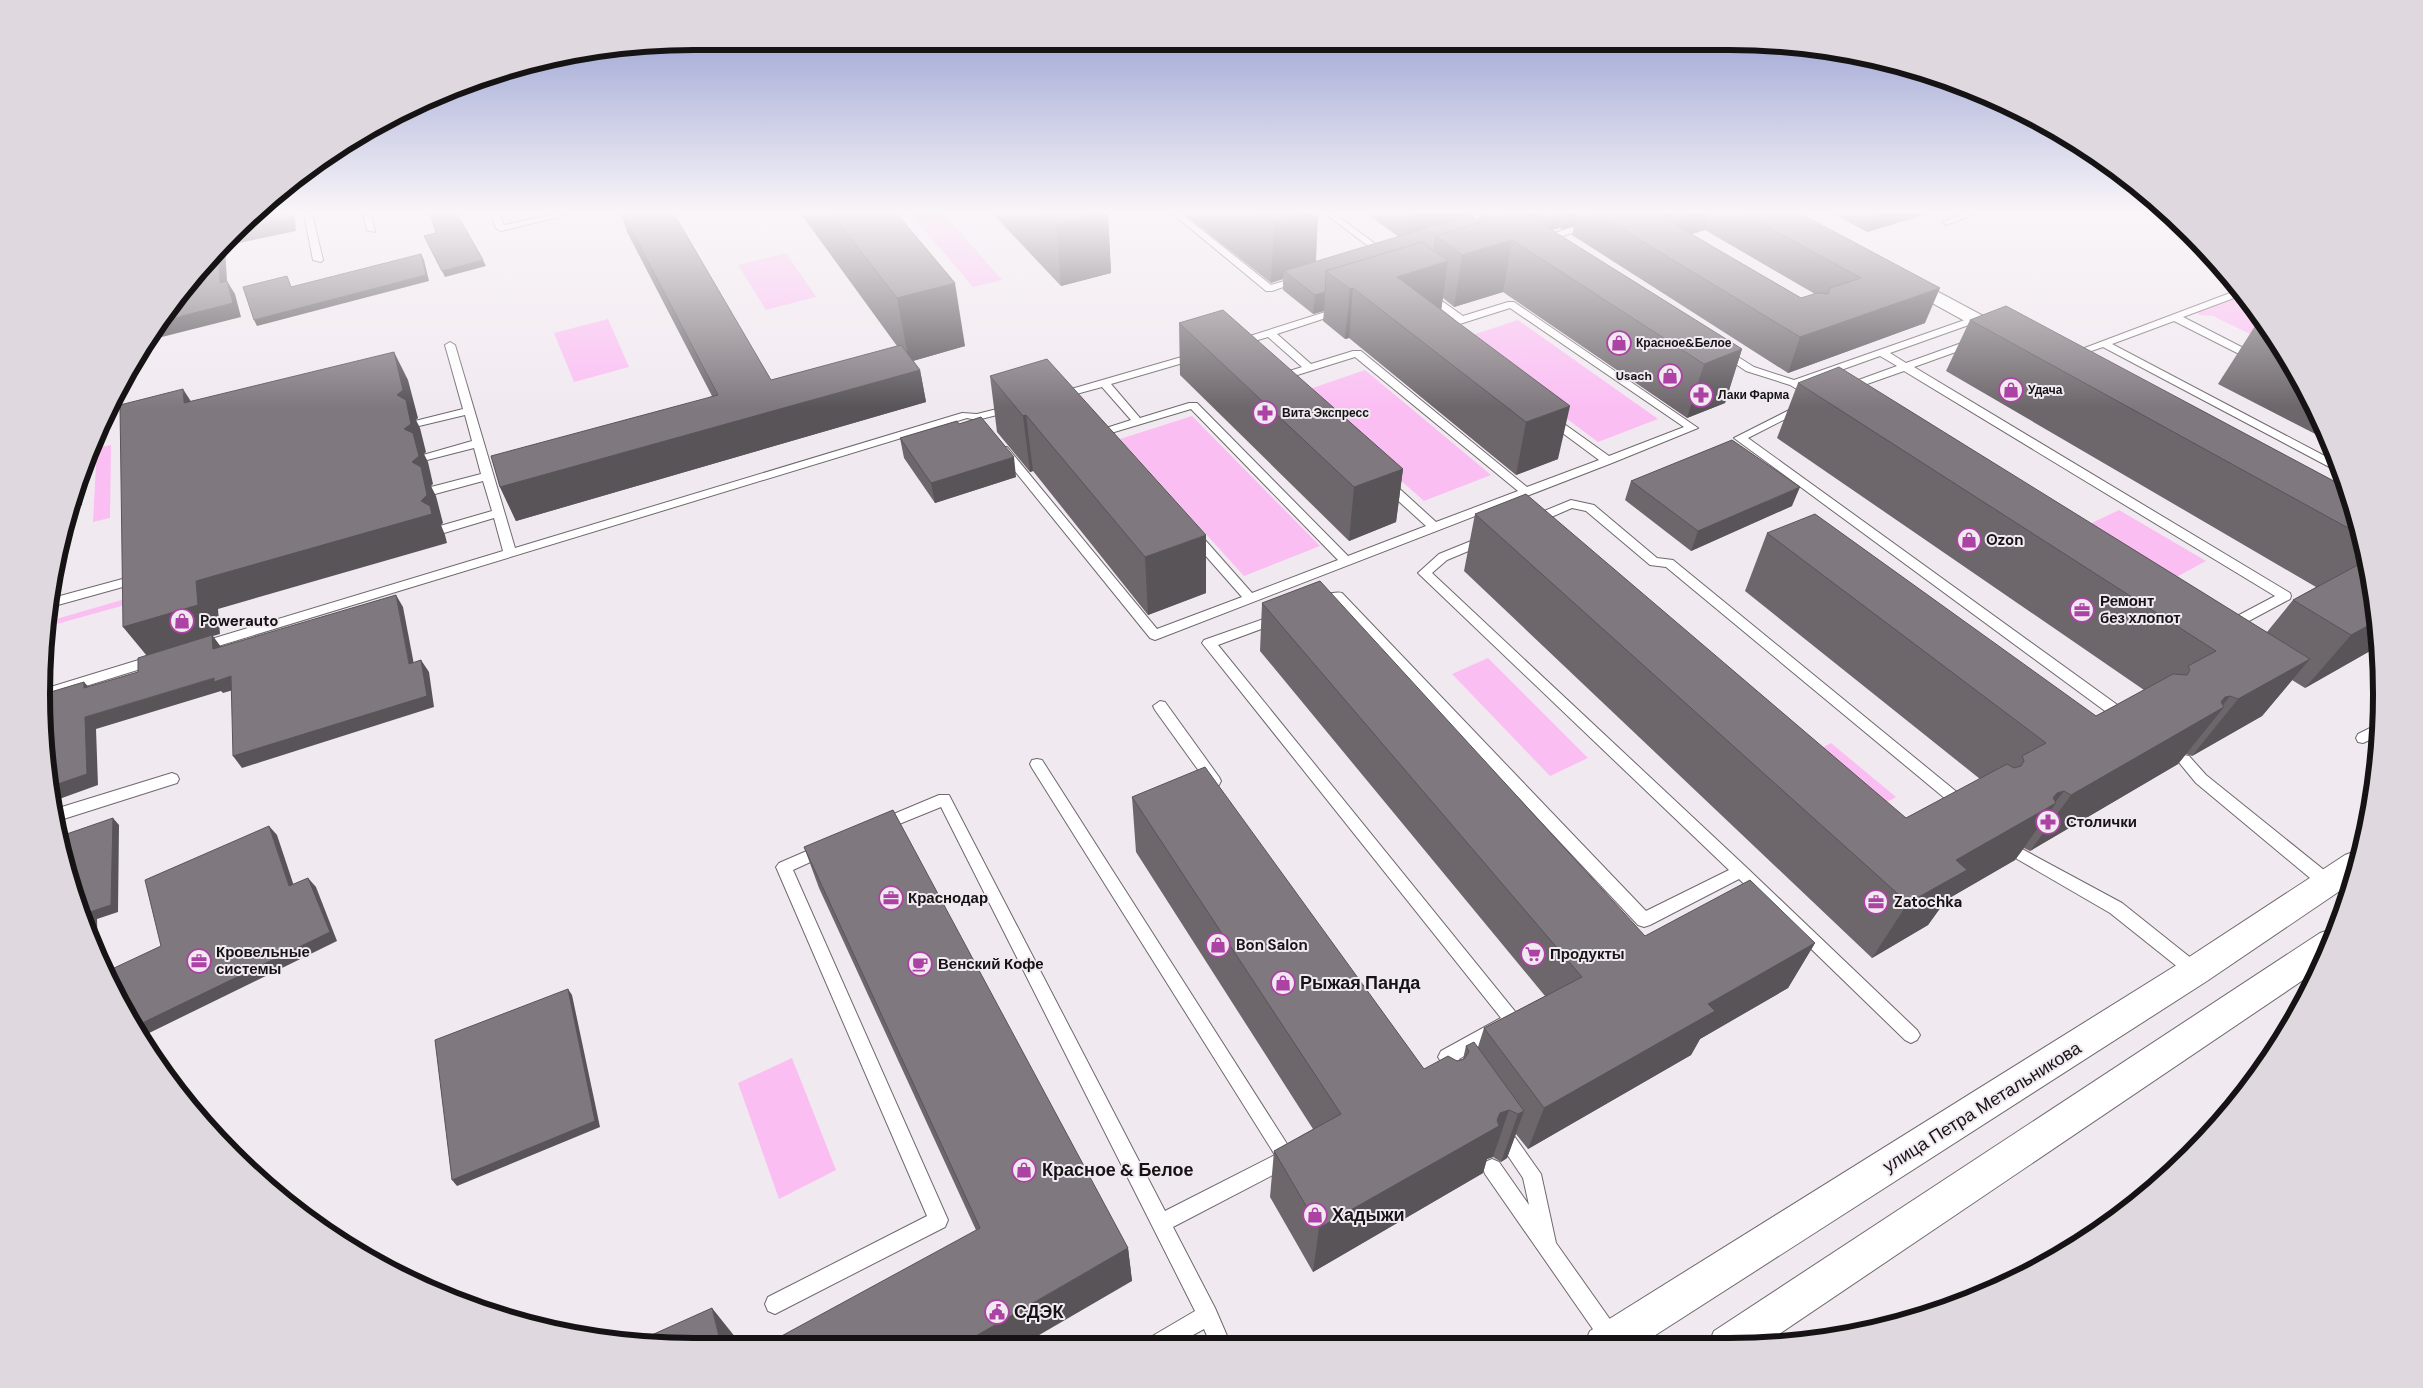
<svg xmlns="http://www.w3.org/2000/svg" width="2423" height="1388" font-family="'DM Sans',sans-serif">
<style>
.green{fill:#fbbef3}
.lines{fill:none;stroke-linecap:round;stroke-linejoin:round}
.service-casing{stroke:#6f686e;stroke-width:2}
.minor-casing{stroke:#6f686e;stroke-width:2}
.secondary-casing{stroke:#6f686e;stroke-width:2}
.service{fill:#fff;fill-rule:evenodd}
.minor{fill:#fff;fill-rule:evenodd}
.secondary{fill:#fff;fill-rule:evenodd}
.wall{fill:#6d676c;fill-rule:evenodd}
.shaded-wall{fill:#595458}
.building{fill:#7f787e;stroke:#595458}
.labels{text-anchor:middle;stroke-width:4;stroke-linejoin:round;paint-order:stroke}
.far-poi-label{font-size:12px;font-weight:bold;fill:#161315;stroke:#f1e9f0;text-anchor:start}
.poi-label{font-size:15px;font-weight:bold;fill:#161315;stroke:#f1e9f0;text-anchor:start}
.near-poi-label{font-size:18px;font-weight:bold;fill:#161315;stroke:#f1e9f0;text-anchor:start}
.near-street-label{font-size:18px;fill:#161315;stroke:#f1e9f0}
.rim{fill:none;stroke:#161315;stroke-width:6}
</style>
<rect width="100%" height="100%" fill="#f1e9f0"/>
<g class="green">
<polygon points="911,214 944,214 1002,280 973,287"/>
<polygon points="786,253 816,297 766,310 738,265"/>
<path d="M 2231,299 L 2237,302 L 2237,306 C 2264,319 2268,324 2281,349 L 2213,316 L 2199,315 L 2196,311 Z"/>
<polygon points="608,319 629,367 574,382 554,333"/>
<polygon points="1518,320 1658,419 1598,442 1460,339"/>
<polygon points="1365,370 1491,475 1424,501 1301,392"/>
<polygon points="1192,416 1320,546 1244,576 1120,439"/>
<polygon points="111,445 110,518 93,522 97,448"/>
<polygon points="2119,510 2206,561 2160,586 2073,532"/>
<polygon points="125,599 125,605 46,627 46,622"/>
<polygon points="1488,658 1588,758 1550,776 1452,674"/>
<polygon points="1831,743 1896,797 1849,823 1784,767"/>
<polygon points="792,1058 836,1170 779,1199 738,1083"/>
</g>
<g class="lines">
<g class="service-casing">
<g id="service">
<polygon points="304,214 312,214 323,260 321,262 313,260"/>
<polygon points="363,214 371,214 375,232 367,230"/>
<polygon points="491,214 499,214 504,225 555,214 570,214 501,231 496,228"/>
<polygon points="1173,214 1182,214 1271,285 1301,276 1306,279 1272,291 1266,291"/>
<polygon points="1326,214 1335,214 1389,254 1381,256"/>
<polygon points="1472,214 1482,214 1484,216 1472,230 1460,232 1460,228 1466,226 1474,217"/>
<polygon points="1964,214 1976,214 1946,225 1942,222"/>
<polygon points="1589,222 1592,223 1592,227 1556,238 1555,246 1547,244 1548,235"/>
<polygon points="2238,290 2242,295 2183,317 2259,356 2259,360 2251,360 2174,321 2112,344 2338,463 2340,471 2335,470 2103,347 2071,358 2066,355"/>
<polygon points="1428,291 1463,316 1508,302 1514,302 1698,428 1612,463 1155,640 1150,638 997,449 999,447 1007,447 1157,629 1242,597 1190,538 1188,535 1190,532 1198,532 1252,593 1338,560 1191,409 1111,433 1117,440 1111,443 1107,442 1100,434 1100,430 1131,420 1102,387 1058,399 1054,398 1054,394 1192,354 1200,354 1200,358 1111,384 1140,418 1189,403 1197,403 1348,556 1426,526 1383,487 1381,484 1383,481 1391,481 1436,522 1518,491 1355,357 1278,381 1273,378 1274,376 1302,367 1268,337 1238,346 1233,343 1234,341 1338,308 1344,308 1344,312 1277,334 1311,364 1353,351 1361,351 1527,487 1599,460 1545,420 1545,416 1553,416 1609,456 1684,427 1510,308 1444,329 1436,329 1436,325 1454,319 1425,296 1425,292"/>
<polygon points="1976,316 1980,317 1980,321 1890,353 1906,363 1970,340 1978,340 1978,344 1914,367 2290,593 2291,596 2290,599 2232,630 2222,630 2220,627 2222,624 2275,596 1904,371 1850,390 1842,390 1842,386 1897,366 1880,356 1802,384 1817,395 1812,398 1790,385 1746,371 1718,352 1719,350 1727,350 1754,367 1794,380"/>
<polygon points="450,342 455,345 515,548 962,413 977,414 1013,405 1018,408 1017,410 977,420 967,418 205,650 195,650 193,647 195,644 503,551 494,518 444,533 438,529 440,526 492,511 483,481 435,494 429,490 431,487 481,474 474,448 427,460 421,457 423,455 472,441 465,415 419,426 413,423 415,421 463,409 445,345"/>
<polygon points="1803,403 1808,406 1807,408 1748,438 2130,714 2132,718 2130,722 2120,722 1734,438"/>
<polygon points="1571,500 1594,505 1657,558 1673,560 1969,802 1971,806 1969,810 1964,812 1959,810 1666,567 1650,565 1586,511 1572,508 1535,524 1527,524 1525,521 1527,518"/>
<path d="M 1486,535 L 1492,539 L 1490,542 L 1447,560 L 1432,573 L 1746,867 L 1917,1030 L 1920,1035 L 1917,1040 L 1911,1043 L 1905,1040 L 1739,879 L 1650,925 L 1644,927 L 1638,925 L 1335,602 L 1319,607 L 1313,603 C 1318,597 1333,591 1342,593 L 1646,911 L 1729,870 L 1418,573 L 1439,554 Z"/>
<polygon points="126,578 130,579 132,582 130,585 47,608 49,599"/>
<polygon points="1278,614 1283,615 1284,618 1283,621 1218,645 1522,1020 1519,1025 1459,1059 1465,1070 1462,1076 1456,1078 1450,1076 1438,1057 1441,1051 1501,1018 1202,643 1204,640"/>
<polygon points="155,655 160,657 162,660 160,663 44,699 44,689"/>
<polygon points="1160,701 1165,702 1219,777 1221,781 1219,785 1209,785 1155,710 1153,706"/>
<polygon points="2378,724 2378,736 2363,743 2358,742 2356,738 2358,734"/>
<polygon points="2184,755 2189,756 2206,775 2334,878 2336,883 2334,888 2328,889 2322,888 2196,783 2177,760 2179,756"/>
<polygon points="1037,759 1042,760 1296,1158 1294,1164 1173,1227 1215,1308 1231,1345 1211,1345 1204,1329 1175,1345 1146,1345 1149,1338 1195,1311 941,807 882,831 877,829 874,825 877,821 939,795 949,795 1165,1211 1275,1155 1032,768 1030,764 1032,760"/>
<polygon points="172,773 177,775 179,779 177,783 54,822 52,810"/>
<polygon points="823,844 828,846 831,850 828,854 793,870 948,1220 945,1227 775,1314 768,1311 765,1304 768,1297 927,1216 776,867 779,863"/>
<polygon points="2022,849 2122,903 2201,966 2203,971 2201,976 2195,978 2189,976 2110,913 2017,859 2014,855 2017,851"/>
<polygon points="1501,1123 1507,1126 1541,1174 1556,1243 1619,1332 1622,1339 1620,1345 1604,1345 1485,1174 1483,1168 1485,1162 1492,1159 1499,1162 1529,1205 1523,1178 1492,1132 1495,1126"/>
</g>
</g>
<g class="minor-casing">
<polygon id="minor" points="1903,273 2015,333 2018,337 2015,341 2008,343 2001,341 1896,283 1893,279 1896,275"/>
</g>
<g class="secondary-casing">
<g id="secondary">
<polygon points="2356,851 2360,853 2350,884 2207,981 1640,1345 1584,1345 1590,1331 2183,961 2345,855"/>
<polygon points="2332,929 2336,931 2332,944 2318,970 1763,1345 1708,1345 1714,1331 2320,933"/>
</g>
</g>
<use href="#service" class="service"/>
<use href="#minor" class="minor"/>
<use href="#secondary" class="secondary"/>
</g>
<g class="wall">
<polygon points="621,214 674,214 771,380 897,346 801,214 897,214 965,346 913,361 920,370 926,402 516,521 500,487 712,396 627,232"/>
<polygon points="993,214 1108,214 1111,273 1061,286"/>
<path d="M 1184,214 L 1318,214 L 1316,262 L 1399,237 L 1367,214 L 1472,214 L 1472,216 L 1478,220 L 1479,214 L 1801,214 L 1925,323 L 1788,373 L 1572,235 L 1574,226 L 1562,229 L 1559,228 L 1552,230 L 1742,349 L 1725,403 L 1687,418 L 1503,292 L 1454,307 L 1443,298 L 1441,310 L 1558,459 L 1516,475 L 1349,338 L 1345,339 L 1323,321 L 1324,311 L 1313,314 L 1283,290 L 1283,279 L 1271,283 ZM 1705,230 L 1815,294 L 1801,298 L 1691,234 Z"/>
<polygon points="1834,214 1927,214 1867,232"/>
<polygon points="1970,320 2345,487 2369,566 2377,647 2305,688 2292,680 2262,716 2192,756 2186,754 2178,764 2030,851 2024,848 2015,860 1946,900 1928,925 1872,958 1464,571 1475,514 1906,818 1980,779 1745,591 1767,533 2096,716 2144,690 1777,438 1798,383 2267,632 2293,600 2316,587 1946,371"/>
<polygon points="1179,323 1403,469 1396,522 1349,541 1180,375"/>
<polygon points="2255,326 2272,331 2331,442 2218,384"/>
<polygon points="990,376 1206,593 1148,615 1033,471 1030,472 997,432"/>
<polygon points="959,424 1016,477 935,503 904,458 900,438"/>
<polygon points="1631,481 1792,506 1691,551 1625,500"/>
<polygon points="1262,603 1645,936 1815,943 1788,988 1700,1039 1691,1055 1528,1149 1516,1134 1507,1158 1501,1162 1493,1157 1487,1159 1483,1173 1313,1272 1270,1197 1274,1151 1313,1129 1136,852 1132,797 1424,1069 1463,1059 1466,1046 1478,1047 1484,1028 1545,996 1260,651"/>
<polygon points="804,847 1128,1248 1132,1281 976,1230 819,888"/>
</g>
<g class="shaded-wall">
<polygon points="289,214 294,214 296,231 225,246 227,281 235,294 241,317 146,341 151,331 159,322 220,283 218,249 232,233 237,229"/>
<polygon points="1098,214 1108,214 1111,273 1061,286 1056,224"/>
<polygon points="1300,214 1318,214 1315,270 1284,271 1283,279 1271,283 1274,221"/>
<polygon points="1410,214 1472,214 1472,217 1407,242"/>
<polygon points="1506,214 1541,214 1537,234 1512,241 1503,292 1454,307 1462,255 1502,238"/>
<polygon points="1553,214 1562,214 1559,228 1550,230"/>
<polygon points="1565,214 1576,214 1574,226 1562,229"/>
<polygon points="1657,214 1674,214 1668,236"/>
<polygon points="1682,214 1709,214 1705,230 1675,239"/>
<polygon points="1876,214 1927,214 1867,232 1873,215"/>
<polygon points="421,254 424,260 429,281 257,326 254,320"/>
<polygon points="1433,259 1432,266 1448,261 1441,311 1400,324 1392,318 1396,288 1366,298 1353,288 1349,338 1345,339 1350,289 1346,286"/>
<polygon points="483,260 486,266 445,277 442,271"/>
<polygon points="955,283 965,346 909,362 897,298"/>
<polygon points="1940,288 1925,323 1788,373 1800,337"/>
<polygon points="1325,292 1324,311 1313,314 1315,295"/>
<polygon points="1742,349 1725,403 1687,418 1704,364"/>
<polygon points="394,352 408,380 418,418 416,420 420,428 426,452 424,454 428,462 433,484 431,486 436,496 443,523 441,525 445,535 447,543 218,609 220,634 213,636 221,647 222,661 147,656 123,627 196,581 421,501 397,395"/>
<polygon points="920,370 926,402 516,521 500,487"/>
<polygon points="183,389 201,417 184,403"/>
<polygon points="1570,406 1558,459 1516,475 1526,422"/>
<polygon points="1026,415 1033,471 1030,472 1023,416"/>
<polygon points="1014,457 1016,477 935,503 931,483"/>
<polygon points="1403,469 1396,522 1349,541 1354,487"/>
<polygon points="84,470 82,505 70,508 77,488"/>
<polygon points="1800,487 1792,506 1691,551 1698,531"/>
<polygon points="1206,535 1206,593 1148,615 1145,557"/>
<polygon points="396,595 403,607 416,675 409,664"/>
<polygon points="2375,622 2377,647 2305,688 2351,635"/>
<polygon points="2310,659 2262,716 2192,756 2238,699"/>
<polygon points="421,660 429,672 434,707 242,768 233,756"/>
<polygon points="231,676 240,688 223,693 221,691 96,729 98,785 51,802 49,787 85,717 214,678"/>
<polygon points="84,682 94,693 84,688"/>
<polygon points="2230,696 2220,709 2224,707 2178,764 2030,851 2071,795 2225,697"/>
<polygon points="2064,791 2054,804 2056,803 2015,860 1946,900 1928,925 1872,958 1908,903 1956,860 2057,793"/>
<polygon points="113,818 119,825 118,912 97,919 98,957 91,943 90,912"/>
<polygon points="269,826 277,835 297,895 289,886"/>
<polygon points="308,878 316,887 337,941 141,1037 134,1027"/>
<polygon points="1815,943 1788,988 1700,1039 1691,1055 1528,1149 1544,1108 1708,1004"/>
<polygon points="568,989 572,995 600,1127 457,1186 452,1180"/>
<polygon points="1509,1110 1493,1157 1487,1159 1483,1173 1313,1272 1319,1228 1500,1113"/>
<polygon points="1524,1111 1507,1158 1501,1162 1518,1114"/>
<polygon points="1128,1248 1132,1281 1022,1345 960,1345"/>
<polygon points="712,1308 736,1338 737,1345 721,1345"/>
</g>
<g class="building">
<polygon points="254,214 289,214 289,218 237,229"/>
<polygon points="430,214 457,214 483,260 442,271 424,236 436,233"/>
<polygon points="623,214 674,214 771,380 901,345 920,370 500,487 491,456 718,395"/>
<polygon points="832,214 897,214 955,283 897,298"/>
<polygon points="1045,214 1098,214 1056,224"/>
<polygon points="1263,214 1300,214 1274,221"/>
<polygon points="1509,214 1526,214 1742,349 1704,364 1512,240 1462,255 1436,236"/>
<polygon points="1597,214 1658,214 1657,214 1801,298 1817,293 1828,294 1830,288 1861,278 1744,214 1801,214 1940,288 1800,337"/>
<polygon points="1470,215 1481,222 1436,236 1434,251 1422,242 1326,271 1325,292 1315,295 1284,271"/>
<polygon points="1422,242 1448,261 1397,277 1570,406 1526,422 1353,288 1350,289 1326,271"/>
<polygon points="218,249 220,283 227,281 233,303 159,322"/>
<polygon points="421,254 426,275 254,320 243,287 287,276 291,287"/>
<polygon points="2006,306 2345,487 2359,534 1970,320"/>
<polygon points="1223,310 1403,469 1354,487 1179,323"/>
<polygon points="2264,322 2272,331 2274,335 2255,326"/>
<polygon points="394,352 403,390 397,395 406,400 411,424 404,429 413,433 419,456 412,462 421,467 427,495 421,501 430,506 432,514 196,581 198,605 123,627 120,405 183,389 184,403"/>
<polygon points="1047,359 1206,535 1145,557 1026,415 1023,416 990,376"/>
<polygon points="1839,367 2310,659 2238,699 2230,696 2225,697 2221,702 2224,707 2071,795 2064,791 2057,793 2053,798 2056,803 1956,860 1967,870 1908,903 1475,514 1526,494 1906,818 2007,764 2014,768 2021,766 2024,761 2022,756 2046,743 1767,533 1815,514 2096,716 2173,674 2187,675 2190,670 2188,666 2216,651 1798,383"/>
<polygon points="981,417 1014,457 931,483 900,438 957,421 959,424"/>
<polygon points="1732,440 1800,487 1698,531 1631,481"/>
<polygon points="77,488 77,499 73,500"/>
<polygon points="2367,560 2369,566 2375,622 2351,635 2293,600"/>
<polygon points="1320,581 1645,936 1750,880 1815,943 1708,1004 1715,1011 1544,1108 1484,1028 1582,977 1262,603"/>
<polygon points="396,595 409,664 421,660 427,696 233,756 231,676 214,682 214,678 85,717 87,774 49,787 43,736 44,694 84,682 84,688 138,672 138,658 212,635 213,649"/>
<polygon points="1205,767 1424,1069 1448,1056 1457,1061 1464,1059 1469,1052 1466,1046 1474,1042 1524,1111 1518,1114 1509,1110 1500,1113 1497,1120 1499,1126 1319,1228 1274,1151 1341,1114 1132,797"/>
<polygon points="893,810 1128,1248 960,1345 765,1345 980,1228 804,847"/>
<polygon points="113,818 111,905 90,912 91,943 58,837"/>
<polygon points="269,826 289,886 308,878 330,932 134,1027 129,1021 121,1004 112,969 161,946 145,880"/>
<polygon points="568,989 595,1121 452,1180 435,1040"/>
<polygon points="712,1308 721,1345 651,1345 636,1342"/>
</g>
<linearGradient id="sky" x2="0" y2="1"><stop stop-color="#939cd0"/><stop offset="0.52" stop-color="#f9f5f8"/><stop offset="1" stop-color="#f9f5f8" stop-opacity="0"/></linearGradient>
<rect width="2423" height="408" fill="url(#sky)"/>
<defs>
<g id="shop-ring" transform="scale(1.25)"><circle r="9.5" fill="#f1e9f0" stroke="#ac42a3" stroke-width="1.5"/><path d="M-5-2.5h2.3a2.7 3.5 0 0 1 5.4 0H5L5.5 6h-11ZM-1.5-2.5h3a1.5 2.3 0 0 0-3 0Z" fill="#ac42a3"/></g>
<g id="pharmacy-ring" transform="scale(1.25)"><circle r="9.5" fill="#f1e9f0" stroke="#ac42a3" stroke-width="1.5"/><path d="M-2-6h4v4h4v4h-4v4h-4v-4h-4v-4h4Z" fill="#ac42a3"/></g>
<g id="office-ring" transform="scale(1.25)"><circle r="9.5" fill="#f1e9f0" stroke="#ac42a3" stroke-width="1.5"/><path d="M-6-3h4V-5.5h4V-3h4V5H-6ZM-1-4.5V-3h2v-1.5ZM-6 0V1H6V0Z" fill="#ac42a3"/></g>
<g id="supermarket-ring" transform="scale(1.25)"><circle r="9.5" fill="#f1e9f0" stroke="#ac42a3" stroke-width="1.5"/><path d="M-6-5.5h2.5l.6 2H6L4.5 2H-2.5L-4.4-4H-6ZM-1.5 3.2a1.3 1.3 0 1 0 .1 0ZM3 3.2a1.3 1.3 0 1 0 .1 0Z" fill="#ac42a3"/></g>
<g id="cafe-ring" transform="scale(1.25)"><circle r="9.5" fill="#f1e9f0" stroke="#ac42a3" stroke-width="1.5"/><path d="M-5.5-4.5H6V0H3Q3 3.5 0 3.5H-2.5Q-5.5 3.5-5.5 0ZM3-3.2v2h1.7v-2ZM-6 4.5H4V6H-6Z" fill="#ac42a3"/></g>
<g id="civic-ring" transform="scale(1.25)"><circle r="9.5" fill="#f1e9f0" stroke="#ac42a3" stroke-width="1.5"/><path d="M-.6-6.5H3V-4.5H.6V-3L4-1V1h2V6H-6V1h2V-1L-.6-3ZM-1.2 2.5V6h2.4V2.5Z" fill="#ac42a3"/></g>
</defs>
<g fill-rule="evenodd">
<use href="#shop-ring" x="1619" y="343"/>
<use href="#shop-ring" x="1670" y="376"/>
<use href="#shop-ring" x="2011" y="390"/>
<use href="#pharmacy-ring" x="1701" y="395"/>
<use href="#pharmacy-ring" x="1265" y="413"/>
<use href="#shop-ring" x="1969" y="540"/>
<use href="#office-ring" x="2082" y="610"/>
<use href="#shop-ring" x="182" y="621"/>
<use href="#pharmacy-ring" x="2048" y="822"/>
<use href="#office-ring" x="891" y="898"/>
<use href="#office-ring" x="1876" y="902"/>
<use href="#shop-ring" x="1218" y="945"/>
<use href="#supermarket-ring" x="1533" y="954"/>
<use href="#office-ring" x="199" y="961"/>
<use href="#cafe-ring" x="920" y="964"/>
<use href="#shop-ring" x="1283" y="983"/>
<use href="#shop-ring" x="1024" y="1170"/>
<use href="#shop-ring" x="1315" y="1215"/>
<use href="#civic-ring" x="997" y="1312"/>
</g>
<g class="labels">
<g class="far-poi-label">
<text x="1636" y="347">Красное&amp;Белое</text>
<text x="1652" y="380" text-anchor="end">Usach</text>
<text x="2028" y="394">Удача</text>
<text x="1718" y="399">Лаки Фарма</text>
<text x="1282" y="417">Вита Экспресс</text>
</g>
<g class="poi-label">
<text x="1986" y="545">Ozon</text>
<text x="2100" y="606">Ремонт<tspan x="2100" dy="17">без хлопот</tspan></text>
<text x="200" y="626">Powerauto</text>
<text x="2066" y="827">Столички</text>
<text x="908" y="903">Краснодар</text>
<text x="1894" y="907">Zatochka</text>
<text x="1236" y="950">Bon Salon</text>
<text x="216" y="957">Кровельные<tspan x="216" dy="17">системы</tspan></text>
<text x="1550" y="959">Продукты</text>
<text x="938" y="969">Венский Кофе</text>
</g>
<g class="near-poi-label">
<text x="1300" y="989">Рыжая Панда</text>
<text x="1042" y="1176">Красное &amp; Белое</text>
<text x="1332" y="1221">Хадыжи</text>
<text x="1014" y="1318">СДЭК</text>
</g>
<g class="near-street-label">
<text transform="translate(1982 1107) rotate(-32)" y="6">улица Петра Метальникова</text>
</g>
</g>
<path d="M0 0H2423V1388H0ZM694 50H1729A644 644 0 0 1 2373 694V694A644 644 0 0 1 1729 1338H694A644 644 0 0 1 50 694V694A644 644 0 0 1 694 50Z" fill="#dfd8de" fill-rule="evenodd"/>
<path class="rim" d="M694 50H1729A644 644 0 0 1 2373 694V694A644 644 0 0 1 1729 1338H694A644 644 0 0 1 50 694V694A644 644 0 0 1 694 50Z"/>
</svg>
